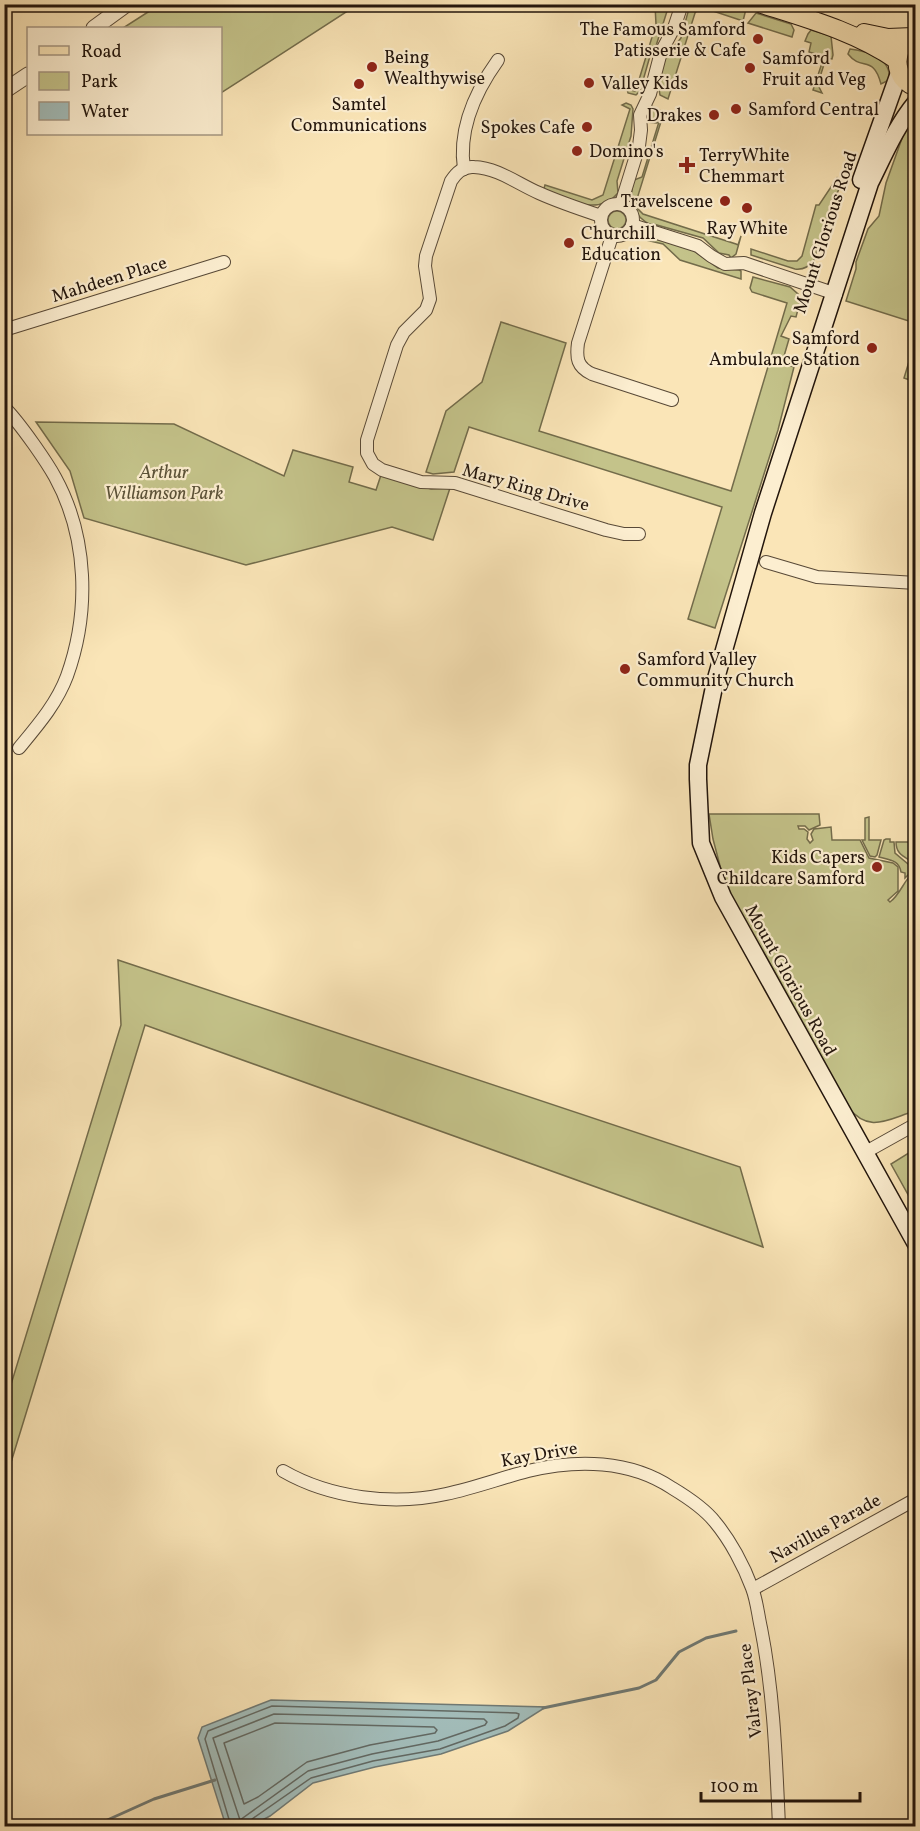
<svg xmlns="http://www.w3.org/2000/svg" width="920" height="1831" font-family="Vollkorn,serif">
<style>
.green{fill:#c4c38a;stroke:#736c4b;stroke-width:1.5}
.water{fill:#a2bcb9;stroke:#6f7974;stroke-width:1.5}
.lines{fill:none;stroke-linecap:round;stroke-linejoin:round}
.shore{stroke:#626862;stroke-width:1.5}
.stream{stroke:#6f7974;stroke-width:3}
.minor-casing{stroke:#584937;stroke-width:14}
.tertiary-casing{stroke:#584937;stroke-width:17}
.secondary-casing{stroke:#22150c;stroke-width:19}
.primary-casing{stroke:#22150c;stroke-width:20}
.minor{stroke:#fceed0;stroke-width:12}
.tertiary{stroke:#fceed0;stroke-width:15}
.secondary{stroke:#fceed0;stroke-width:16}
.primary{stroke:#fae5b7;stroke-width:18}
.poi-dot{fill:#8f2418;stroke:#fceed0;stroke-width:2}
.labels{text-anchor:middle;stroke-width:4.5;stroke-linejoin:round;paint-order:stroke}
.poi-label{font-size:18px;fill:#22150c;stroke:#fceed0;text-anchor:start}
.street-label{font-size:18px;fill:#22150c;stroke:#fceed0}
.park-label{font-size:18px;font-style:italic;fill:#5b5238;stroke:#fceed0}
</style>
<rect width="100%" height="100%" fill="#fae5b7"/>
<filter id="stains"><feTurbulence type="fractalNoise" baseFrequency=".00333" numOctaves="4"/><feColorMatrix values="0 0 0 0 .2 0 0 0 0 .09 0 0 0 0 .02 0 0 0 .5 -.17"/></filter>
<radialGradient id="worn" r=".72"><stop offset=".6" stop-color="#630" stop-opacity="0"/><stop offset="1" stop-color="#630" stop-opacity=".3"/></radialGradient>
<g class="green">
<polygon points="159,5 159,4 357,5 221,93 220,28 123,28"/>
<polygon points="655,5 669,5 655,49 652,49 640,91 636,95 628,93 627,89 635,91 638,83 656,24"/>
<polygon points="693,5 731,5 746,9 743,21 707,9 698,9 695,13 668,99 660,95 658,83 666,56 681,38 688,12"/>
<polygon points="756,13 791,24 794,30 792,37 748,23"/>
<polygon points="811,30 831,36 833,55 832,59 826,58 820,77 826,79 825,83 819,87 822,93 813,90 823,60 818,58 819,55 809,52 811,43 805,41 808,34"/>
<path d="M 915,48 L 915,75 C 906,67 905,56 915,48 Z"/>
<path d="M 850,49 C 866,51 892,57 889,80 L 881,84 C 873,54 862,72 848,54 Z"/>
<path d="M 626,103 L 631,105 L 633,109 L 631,136 L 617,181 L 618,193 C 599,217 566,199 543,192 L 545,185 L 592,200 L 603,195 L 630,109 L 622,105 Z"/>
<polygon points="650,105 661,111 657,123 646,122 647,109"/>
<path d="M 662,112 L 664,112 L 636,202 L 636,207 L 643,214 L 736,244 L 738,245 L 741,236 L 736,254 L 731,258 L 729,255 L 719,253 L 703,238 L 653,224 L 652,226 C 632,215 628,201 634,180 L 642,177 Z"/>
<polygon points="915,114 915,323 846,301 856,269 856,262 868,229 879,216 886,183 905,130"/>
<path d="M 837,178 L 841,185 L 829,210 L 814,260 C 809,267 803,270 795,269 L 751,255 L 751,249 L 788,261 L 797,261 L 802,256 L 816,205 L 819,205 Z"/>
<circle cx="617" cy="220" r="9"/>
<polygon points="641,234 691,249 718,268 739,270 741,271 741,279 680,260 663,244 641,239"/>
<polygon points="753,277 790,287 798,294 800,302 796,317 791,316 781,336 789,339 782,363 794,367 778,430 715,628 688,619 722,507 469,427 454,472 433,474 426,472 446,411 482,382 501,322 566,343 539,431 731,491 787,303 752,292 750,288"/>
<polygon points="915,342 915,382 904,378"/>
<polygon points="36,422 174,424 284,476 293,450 353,467 349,482 376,490 381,475 431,489 450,488 433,540 392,527 246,565 84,518 70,471"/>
<path d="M 709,814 L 819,814 L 820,825 L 809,830 L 805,826 L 798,826 L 799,829 L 804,829 L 808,832 L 807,839 L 810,843 L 813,840 L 811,834 L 814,829 L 831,827 L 832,840 L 860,840 L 869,858 L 893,863 L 898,867 L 898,891 L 888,900 L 890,902 C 901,894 904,879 915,871 L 915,1111 C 888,1119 869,1134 848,1107 L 725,885 L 713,839 Z"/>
<polygon points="869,817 869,840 881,840 877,855 875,857 870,856 862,840 865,840 865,818"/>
<path d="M 886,839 L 890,839 L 890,842 L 894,842 L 895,853 L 914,869 L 905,878 L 905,873 L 901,872 C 899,860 890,860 879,857 L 884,840 Z"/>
<path d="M 896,842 L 915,842 L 915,846 L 910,845 L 909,850 L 915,850 L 915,847 L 915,859 L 909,860 C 901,855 896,852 896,842 Z"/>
<polygon points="118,960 740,1167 763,1247 145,1025 5,1482 5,1404 121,1025"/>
<polygon points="915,1149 915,1207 891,1164"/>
</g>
<polygon class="water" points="271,1700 546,1707 508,1731 441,1754 375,1767 313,1783 270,1816 251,1826 226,1826 198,1738 202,1727"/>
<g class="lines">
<g class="shore">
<polygon points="274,1714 484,1719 487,1722 485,1725 438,1741 372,1754 308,1771 240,1820 213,1738"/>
<polygon points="275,1723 434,1727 437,1730 435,1733 370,1745 307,1762 258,1797 244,1804 224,1743"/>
<polyline points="231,1826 205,1739 208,1731 272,1706 516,1713 519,1714 518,1718 505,1726 440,1749 373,1761 311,1778 252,1819 250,1826"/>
</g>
<g class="stream">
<polyline points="543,1708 639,1688 656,1680 679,1652 706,1638 736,1631"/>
<polyline points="94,1826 154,1799 215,1780"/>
</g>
<g class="minor-casing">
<g id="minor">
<path d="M 464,169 C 458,129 475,92 498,60"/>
<circle cx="617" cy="220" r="16"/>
<polyline points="621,204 639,146 641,130 640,115 650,94 661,52 674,28 682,4"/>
<path d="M 601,216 C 580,209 559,202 539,193 C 518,184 498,168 474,167 C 463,166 456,173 451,181 L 426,256 L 425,266 L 430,299 L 426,310 L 404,332 L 397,345 L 367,440 L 367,453 L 373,464 L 382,470 L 421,482 L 455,483 L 606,530 L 624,534 L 639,534"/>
<polyline points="632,225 698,246 711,256 725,264 744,263 836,294"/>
<path d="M 612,236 L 578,343 C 576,358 577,367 592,374 L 672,400"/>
<polyline points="4,330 224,262"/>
<path d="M 4,407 C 16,419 25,432 35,446 C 42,456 49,466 55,477 C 88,537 90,612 67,676 C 57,703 38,725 19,748"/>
<polyline points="766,562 817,577 916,583"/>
<polyline points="864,1153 916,1124"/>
<path d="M 283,1471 C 330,1498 393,1506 446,1494 C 474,1488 501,1478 528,1471 C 577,1459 630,1460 672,1488 C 687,1497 704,1508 715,1522 C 730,1540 744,1566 752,1588 C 757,1601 758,1615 761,1628 C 774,1694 776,1760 779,1826"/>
<polyline points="753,1589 916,1499"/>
</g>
</g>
<g class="tertiary-casing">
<g id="tertiary">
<polyline points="94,28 127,4"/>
<polyline points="4,91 28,75"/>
</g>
</g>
<g class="secondary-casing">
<g id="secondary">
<path d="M 916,102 C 896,126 884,155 870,183 L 763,513 L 715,682 L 698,765 L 698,779 L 701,843 L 723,897 L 916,1244"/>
<polyline points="861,180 899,73"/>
</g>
</g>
<g class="primary-casing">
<g id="primary">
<path d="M 762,4 C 809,19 856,32 897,60"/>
<polyline points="864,33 888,38 913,37"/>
<path d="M 900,49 C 894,65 899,81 916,87"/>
</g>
</g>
<use href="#minor" class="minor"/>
<use href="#tertiary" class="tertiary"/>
<use href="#secondary" class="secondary"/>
<use href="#primary" class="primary"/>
</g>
<g class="poi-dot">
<circle cx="758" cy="39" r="6"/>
<circle cx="372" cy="67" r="6"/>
<circle cx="750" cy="68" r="6"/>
<circle cx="589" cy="83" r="6"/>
<circle cx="359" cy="84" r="6"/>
<circle cx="736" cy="109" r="6"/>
<circle cx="714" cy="115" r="6"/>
<circle cx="587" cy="127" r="6"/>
<circle cx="577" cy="151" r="6"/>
<path d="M684 156h6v6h6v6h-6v6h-6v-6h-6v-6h6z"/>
<circle cx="725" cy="201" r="6"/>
<circle cx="747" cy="208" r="6"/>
<circle cx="569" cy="243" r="6"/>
<circle cx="872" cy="348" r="6"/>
<circle cx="625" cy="669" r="6"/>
<circle cx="877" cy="867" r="6"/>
</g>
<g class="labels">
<g class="poi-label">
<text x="746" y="35" text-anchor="end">The Famous Samford<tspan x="746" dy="21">Patisserie &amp; Cafe</tspan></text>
<text x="384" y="63">Being<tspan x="384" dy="21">Wealthywise</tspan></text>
<text x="762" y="64">Samford<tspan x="762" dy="21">Fruit and Veg</tspan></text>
<text x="601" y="89">Valley Kids</text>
<text x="359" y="110" text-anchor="middle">Samtel<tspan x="359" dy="21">Communications</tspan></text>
<text x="748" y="115">Samford Central</text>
<text x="702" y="121" text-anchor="end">Drakes</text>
<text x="575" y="133" text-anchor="end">Spokes Cafe</text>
<text x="589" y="157">Domino's</text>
<text x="699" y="161">TerryWhite<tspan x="699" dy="21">Chemmart</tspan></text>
<text x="713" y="207" text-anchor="end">Travelscene</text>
<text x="747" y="234" text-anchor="middle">Ray White</text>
<text x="581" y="239">Churchill<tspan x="581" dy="21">Education</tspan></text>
<text x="860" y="344" text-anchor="end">Samford<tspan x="860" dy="21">Ambulance Station</tspan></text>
<text x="637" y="665">Samford Valley<tspan x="637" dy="21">Community Church</tspan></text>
<text x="865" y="863" text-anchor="end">Kids Capers<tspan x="865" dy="21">Childcare Samford</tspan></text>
</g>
<g class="street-label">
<text transform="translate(825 232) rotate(-72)" y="6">Mount Glorious Road</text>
<text transform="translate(109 279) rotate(-17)" y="6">Mahdeen Place</text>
<text transform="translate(526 487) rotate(16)" y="6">Mary Ring Drive</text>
<text transform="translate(791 980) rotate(61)" y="6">Mount Glorious Road</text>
<text transform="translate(539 1454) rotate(-10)" y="6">Kay Drive</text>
<text transform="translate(825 1528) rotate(-29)" y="6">Navillus Parade</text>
<text transform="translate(750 1691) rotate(-97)" y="6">Valray Place</text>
</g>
<g class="park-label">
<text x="164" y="478">Arthur<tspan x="164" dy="21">Williamson Park</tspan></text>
</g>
</g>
<rect width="920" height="1831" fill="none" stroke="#fae5b7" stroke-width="24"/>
<rect x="6" y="6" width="908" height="1819" fill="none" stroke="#22150c" stroke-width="3"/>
<rect x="12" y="12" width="896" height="1807" fill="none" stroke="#22150c" stroke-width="1.5"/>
<rect x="27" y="27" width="195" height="108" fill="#fceed0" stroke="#a59782" stroke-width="1.5"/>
<rect x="39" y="46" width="30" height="9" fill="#fae5b7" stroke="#a59782" stroke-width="1.5"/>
<text x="81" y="57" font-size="18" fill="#22150c">Road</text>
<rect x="39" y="72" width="30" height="18" fill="#c4c38a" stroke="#a59782" stroke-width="1.5"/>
<text x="81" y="87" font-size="18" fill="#22150c">Park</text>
<rect x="39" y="102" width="30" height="18" fill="#a2bcb9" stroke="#a59782" stroke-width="1.5"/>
<text x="81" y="117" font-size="18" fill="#22150c">Water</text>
<path d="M701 1792v9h159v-9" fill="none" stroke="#22150c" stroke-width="3"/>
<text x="710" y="1792" font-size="18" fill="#22150c" stroke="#fceed0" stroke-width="4.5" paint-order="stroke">100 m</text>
<rect width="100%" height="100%" filter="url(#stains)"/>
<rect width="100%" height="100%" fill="url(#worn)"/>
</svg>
